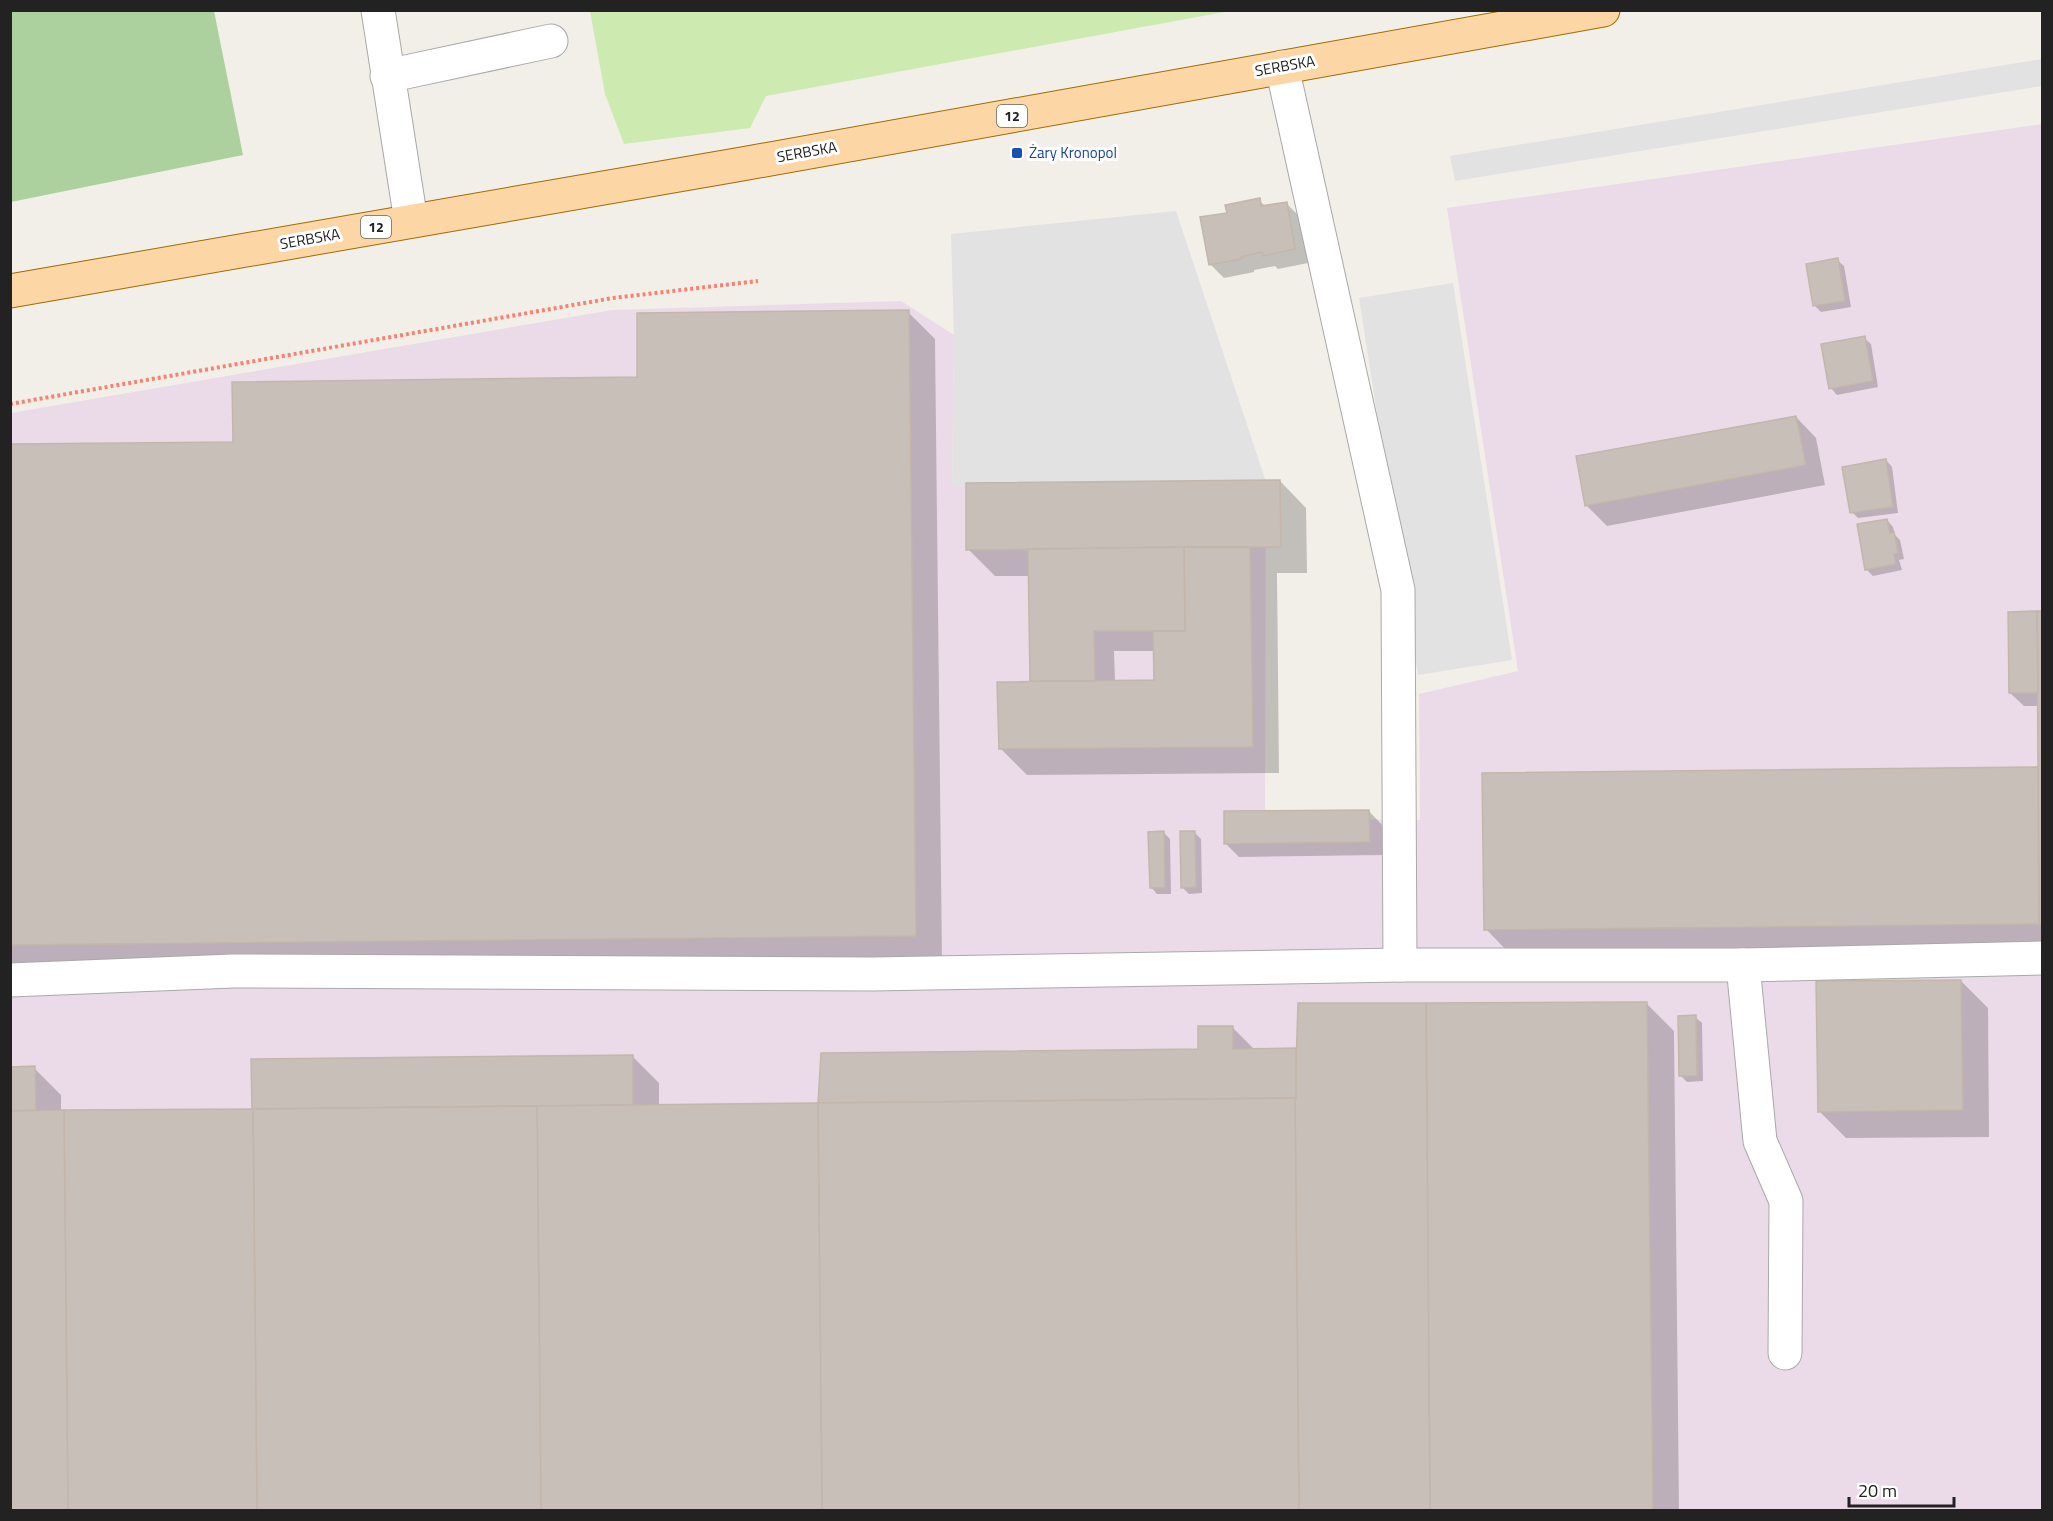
<svg xmlns="http://www.w3.org/2000/svg" width="2053" height="1521" font-family="'Titillium Web',sans-serif">
<style>
.industrial{fill:#ebdbe8}
.grass{fill:#cdebb0}
.forest{fill:#add19e}
.parking{fill:#e2e2e2}
.shadow{fill:#0003;fill-rule:evenodd}
.building{fill:#c7bfb8;stroke:#c4b6ab;stroke-width:1.5}
.lines{fill:none;stroke-linecap:round;stroke-linejoin:round}
.minor-casing{stroke:#a9a9a9;stroke-width:35}
.major-casing{stroke:#a06b00;stroke-width:35}
.path{stroke:#fa8072;stroke-width:4;stroke-dasharray:3 3;stroke-linecap:butt}
.minor{stroke:#fff;stroke-width:33}
.major{stroke:#fcd6a4;stroke-width:33}
.transit-dot{fill:#1a4fb4;stroke:#fff;stroke-width:2}
.labels{text-anchor:middle;stroke-width:6;stroke-linejoin:round;paint-order:stroke}
.shield{fill:#fff;stroke:#646464;stroke-width:1.5}
.shield-label{font-size:14px;font-weight:bold;fill:#222}
.street-label{font-size:15px;fill:#222;stroke:#fff}
.transit-label{font-size:15px;fill:#164399;stroke:#fff;text-anchor:start}
</style>
<rect width="100%" height="100%" fill="#f2efe9"/>
<polygon class="industrial" points="2042,124 2042,1510 11,1510 11,413 612,310 901,301 954,335 952,486 1266,482 1265,818 1420,820 1419,694 1518,671 1447,208"/>
<polygon class="grass" points="590,11 590,10 1230,11 766,96 750,128 624,144 605,94"/>
<polygon class="forest" points="11,10 214,11 243,155 11,202"/>
<g class="parking">
<polygon points="2042,59 2042,86 1455,181 1450,156"/>
<polygon points="1176,211 1266,482 952,486 954,335 951,234"/>
<polygon points="1453,283 1512,660 1418,675 1359,298"/>
</g>
<g class="shadow">
<polygon points="1259,200 1266,207 1286,203 1300,217 1308,263 1278,269 1275,266 1254,270 1254,272 1224,278 1210,264 1228,214"/>
<polygon points="1837,260 1844,266 1851,307 1821,312 1815,306"/>
<polygon points="908,312 935,339 942,962 10,972 10,446 234,444 639,379"/>
<polygon points="1864,338 1871,344 1878,387 1837,395 1831,388"/>
<polygon points="1796,417 1816,438 1825,485 1607,526 1587,506"/>
<polygon points="1886,460 1892,467 1898,513 1858,518 1852,512"/>
<path d="M 1280,481 L 1306,508 L 1307,573 L 1277,573 L 1279,773 L 1027,775 L 1000,748 L 1033,683 L 1031,681 L 1030,576 L 995,576 L 968,549 ZM 1114,651 L 1155,651 L 1155,682 L 1115,682 Z"/>
<polygon points="1887,520 1893,527 1895,535 1900,540 1904,559 1899,560 1902,570 1873,576 1866,569"/>
<polygon points="2042,612 2042,951 1512,956 1486,929 2040,769 2039,706 2024,706 2010,693 2010,613"/>
<polygon points="1369,811 1382,825 1383,855 1239,857 1226,844"/>
<polygon points="1164,833 1170,839 1171,894 1157,894 1151,887"/>
<polygon points="1195,833 1201,839 1202,893 1189,894 1182,887"/>
<polygon points="1961,981 1988,1008 1989,1137 1846,1138 1819,1111"/>
<polygon points="1647,1004 1674,1031 1679,1510 10,1510 10,1068 34,1068 61,1095 61,1112 253,1110 253,1060 632,1056 659,1083 659,1106 819,1104 1200,1050 1232,1027 1255,1050 1298,1050"/>
<polygon points="1695,1017 1702,1023 1703,1081 1687,1082 1680,1075"/>
</g>
<g class="building">
<polygon points="1260,198 1261,206 1287,202 1295,249 1263,256 1262,252 1241,257 1242,259 1209,265 1200,217 1227,213 1225,205"/>
<polygon points="1838,258 1845,301 1813,306 1806,264"/>
<polygon points="909,310 916,936 10,945 10,444 233,442 232,382 637,377 637,313"/>
<polygon points="1865,336 1873,381 1829,389 1821,344"/>
<polygon points="1796,416 1806,465 1585,506 1576,456"/>
<polygon points="1886,459 1893,507 1850,513 1842,467"/>
<polygon points="1280,480 1281,547 966,550 966,483"/>
<polygon points="1887,519 1890,533 1894,532 1898,553 1894,554 1896,564 1865,570 1857,524"/>
<polygon points="1184,547 1250,547 1253,747 999,749 997,682 1154,680 1153,631 1185,631"/>
<polygon points="1184,547 1185,631 1094,631 1095,681 1030,681 1028,549"/>
<polygon points="2037,611 2042,611 2042,924 2039,924"/>
<polygon points="2037,611 2038,693 2009,693 2008,612"/>
<polygon points="2038,767 2039,924 1484,930 1482,773"/>
<polygon points="1369,810 1370,842 1224,844 1224,811"/>
<polygon points="1164,831 1165,888 1150,888 1148,832"/>
<polygon points="1180,831 1195,831 1196,887 1181,888"/>
<polygon points="1961,980 1963,1110 1818,1112 1816,981"/>
<polygon points="1647,1002 1653,1510 1430,1510 1426,1003"/>
<polygon points="1298,1003 1426,1003 1430,1510 1299,1510 1295,1098"/>
<polygon points="1696,1015 1697,1076 1679,1076 1678,1016"/>
<polygon points="1198,1026 1233,1026 1233,1049 1296,1048 1296,1098 818,1103 821,1053 1198,1049"/>
<polygon points="633,1055 633,1105 252,1109 251,1059"/>
<polygon points="35,1066 36,1110 10,1111 10,1067"/>
<polygon points="1295,1098 1299,1510 822,1510 817,1103"/>
<polygon points="818,1103 822,1510 541,1510 537,1106"/>
<polygon points="537,1106 541,1510 257,1510 253,1109"/>
<polygon points="253,1109 257,1510 68,1510 64,1110"/>
<polygon points="64,1110 68,1510 10,1510 10,1111"/>
</g>
<g class="lines">
<g class="minor-casing">
<g id="minor">
<polyline points="378,10 411,221"/>
<polyline points="1282,67 1398,590 1400,965"/>
<polyline points="387,76 551,41"/>
<polyline points="1743,965 1760,1141 1786,1201 1785,1353"/>
<polyline points="10,980 233,971 872,974 1400,965 1743,965 2042,958"/>
</g>
</g>
<g class="major-casing">
<polyline id="major" points="10,291 742,164 1603,10"/>
</g>
<polyline class="path" points="10,404 613,298 758,281"/>
<use href="#minor" class="minor"/>
<use href="#major" class="major"/>
</g>
<rect class="transit-dot" x="1011" y="147" width="12" height="12" rx="3"/>
<g class="labels">
<g class="shield">
<rect x="997" y="105" width="30" height="22" rx="4.5"/>
<rect x="361" y="216" width="30" height="22" rx="4.5"/>
</g>
<g class="shield-label">
<text x="1012" y="121">12</text>
<text x="376" y="232">12</text>
</g>
<g class="street-label">
<text transform="translate(1285 66) rotate(-10)" y="5">SERBSKA</text>
<text transform="translate(807 152) rotate(-10)" y="5">SERBSKA</text>
<text transform="translate(310 239) rotate(-10)" y="5">SERBSKA</text>
</g>
<g class="transit-label">
<text x="1029" y="158">Żary Kronopol</text>
</g>
</g>
<rect width="2053" height="1521" fill="none" stroke="#222222" stroke-width="24"/>
<path d="M1849 1497v9h105v-9" fill="none" stroke="#222222" stroke-width="3"/>
<text x="1858" y="1497" font-size="18" fill="#222222" stroke="#ffffff" stroke-width="4.5" paint-order="stroke">20 m</text>
</svg>
